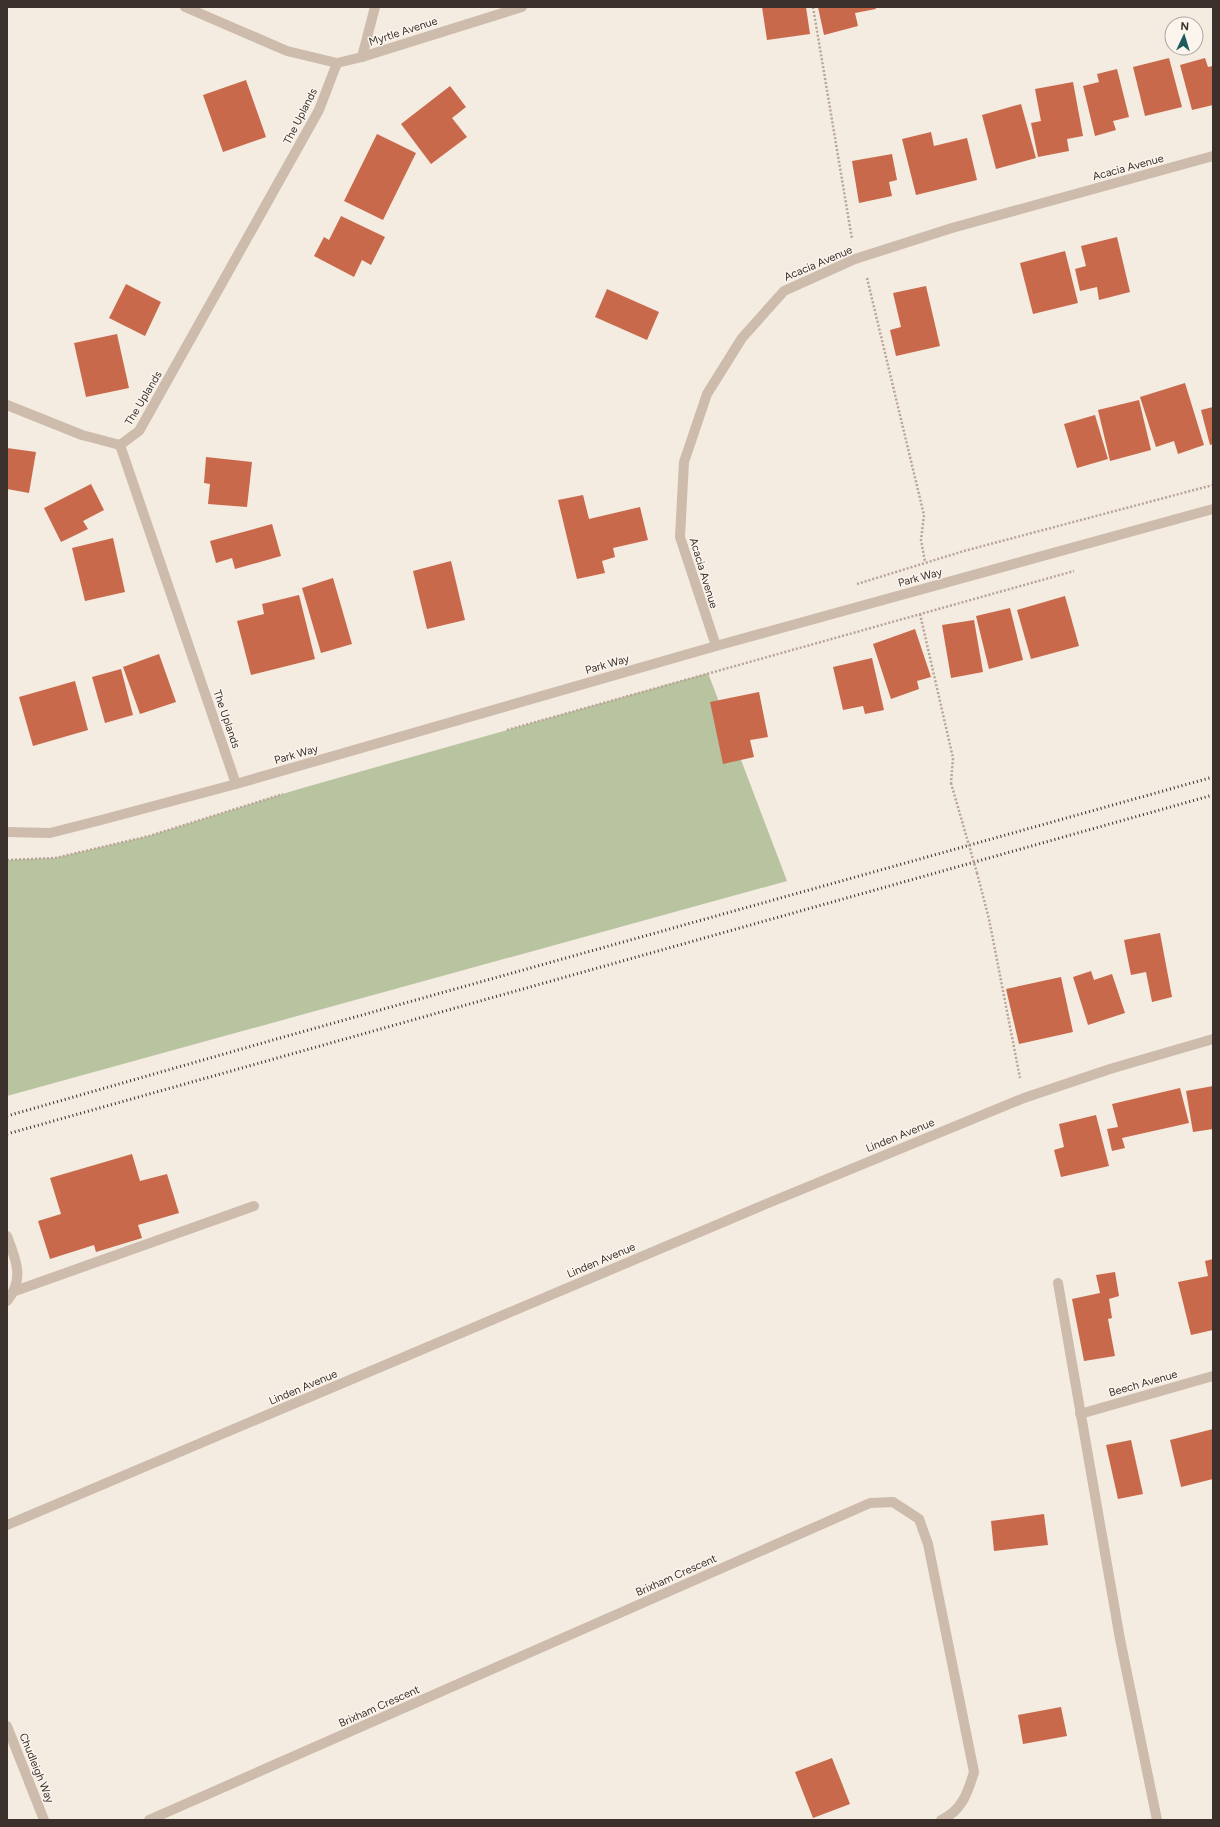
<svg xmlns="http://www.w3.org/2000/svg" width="1220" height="1827" font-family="Figtree,sans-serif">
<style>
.green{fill:#b8c4a0}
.building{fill:#c8694b}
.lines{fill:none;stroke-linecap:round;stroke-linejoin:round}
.path{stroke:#b9a596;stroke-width:2.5;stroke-dasharray:2 2;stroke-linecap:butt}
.service{stroke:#cdbbac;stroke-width:10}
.minor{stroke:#cdbbac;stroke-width:10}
.tertiary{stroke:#cdbbac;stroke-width:10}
.rail{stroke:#3b302b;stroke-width:3;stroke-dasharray:1 3;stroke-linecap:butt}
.path-bridge{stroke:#b9a596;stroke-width:2.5;stroke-dasharray:2 2;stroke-linecap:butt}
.labels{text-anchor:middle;stroke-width:3;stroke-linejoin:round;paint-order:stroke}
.street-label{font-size:11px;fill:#3b302b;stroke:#fbf5ee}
</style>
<rect width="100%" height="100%" fill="#f4ebe1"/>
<polygon class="green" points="708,673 787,881 7,1096 7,860 55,858 149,836 299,789"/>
<g class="building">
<polygon points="762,7 806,7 810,34 767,40"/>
<polygon points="818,7 875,7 876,9 855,13 858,26 824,35"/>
<polygon points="1169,58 1182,107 1145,116 1133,67"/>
<polygon points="1205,58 1208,67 1213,66 1213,105 1192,110 1180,65"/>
<polygon points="1117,69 1129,117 1113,121 1116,130 1095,136 1083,86 1099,82 1097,74"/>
<polygon points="246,80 266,137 223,152 203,95"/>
<polygon points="1073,82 1083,136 1067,139 1069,151 1038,157 1031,123 1041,121 1035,89"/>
<polygon points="450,86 466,107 452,118 467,137 431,164 401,124"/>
<polygon points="1021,104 1036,158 996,169 982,115"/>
<polygon points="931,132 934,146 967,138 977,180 916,195 902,139"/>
<polygon points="377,134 416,153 383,220 344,201"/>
<polygon points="892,154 897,180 889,182 892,196 859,203 852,161"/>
<polygon points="341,216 385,237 371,265 362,260 354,277 314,256 324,237 329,240"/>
<polygon points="1117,237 1130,292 1099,300 1097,287 1080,291 1075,269 1086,266 1081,246"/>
<polygon points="1065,251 1078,303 1033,314 1020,263"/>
<polygon points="126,284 161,302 145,336 109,318"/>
<polygon points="926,286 940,346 896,356 890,330 901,327 893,293"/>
<polygon points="607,289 659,312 647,340 595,317"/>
<polygon points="117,334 129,388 86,397 74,343"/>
<polygon points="1185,383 1204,445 1178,454 1174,441 1156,447 1140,397"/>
<polygon points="1139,400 1151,450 1110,461 1098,410"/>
<polygon points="1213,407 1213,444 1210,445 1201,410"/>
<polygon points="1095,415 1108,459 1077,468 1064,424"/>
<polygon points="7,448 36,452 29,493 7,489"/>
<polygon points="206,457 252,462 247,507 208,504 210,484 204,483"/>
<polygon points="91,484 104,510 83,521 88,529 61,542 44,508"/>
<polygon points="583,495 589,519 640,507 648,540 613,548 615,557 602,561 605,573 577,579 558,500"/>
<polygon points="272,524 281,556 235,569 232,558 216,563 210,541"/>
<polygon points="113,538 125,592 85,601 72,548"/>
<polygon points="451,561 465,620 427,629 413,571"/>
<polygon points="333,578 352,644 321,653 302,588"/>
<polygon points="299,595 315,659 251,675 237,621 264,614 262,604"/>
<polygon points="1065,596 1079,646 1031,659 1017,610"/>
<polygon points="1010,608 1023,660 989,669 976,616"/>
<polygon points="974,620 983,672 951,678 942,625"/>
<polygon points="915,629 931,677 917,681 919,689 891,699 873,644"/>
<polygon points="159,654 176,702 140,714 123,667"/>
<polygon points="872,658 884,710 865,714 863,706 843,710 833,667"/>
<polygon points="121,669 133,715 105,723 92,677"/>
<polygon points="75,681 88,730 33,746 19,697"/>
<polygon points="759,692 768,737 750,740 754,757 723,764 710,702"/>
<polygon points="1160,933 1172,997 1152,1002 1146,972 1131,975 1124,940"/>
<polygon points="1091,971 1094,980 1112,974 1125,1013 1088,1025 1073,977"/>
<polygon points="1061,977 1073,1032 1019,1044 1006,989"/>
<polygon points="1213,1086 1213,1129 1193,1132 1186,1091"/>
<polygon points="1180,1088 1189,1123 1122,1138 1125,1148 1112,1151 1107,1129 1118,1127 1112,1104"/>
<polygon points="1096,1115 1109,1166 1061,1177 1054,1150 1064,1147 1059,1124"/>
<polygon points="132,1154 140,1181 167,1174 179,1213 138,1225 142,1238 96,1252 94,1245 50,1259 38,1221 61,1214 50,1178"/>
<polygon points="1213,1259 1213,1330 1191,1335 1178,1282 1208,1276 1205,1261"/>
<polygon points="1115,1272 1119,1296 1109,1299 1112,1318 1108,1319 1115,1356 1084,1361 1072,1299 1100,1293 1096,1275"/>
<polygon points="1213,1429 1213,1479 1181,1487 1170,1440"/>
<polygon points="1131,1440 1143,1494 1118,1499 1106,1445"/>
<polygon points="1044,1514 1048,1545 994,1551 991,1521"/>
<polygon points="1061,1707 1067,1736 1023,1744 1018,1715"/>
<polygon points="832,1758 850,1804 813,1818 795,1772"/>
</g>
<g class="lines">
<g class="path">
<polyline points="813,7 852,239"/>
<polyline points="867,278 924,515 921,540 925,562"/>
<polyline points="857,584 964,551 1213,485"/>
<polyline points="920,614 953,758 951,783"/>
<polyline points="507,730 1074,571"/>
<polyline points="7,860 55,858 149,836 283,794"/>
<polyline points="977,873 989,919 1020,1078"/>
</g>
<polyline class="service" points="1058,1283 1120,1639 1157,1820"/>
<g class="minor">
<polyline points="185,7 287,51 337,63 362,57 522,7"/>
<polyline points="362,57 375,7"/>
<polyline points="7,405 82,435 120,445"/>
<polyline points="120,445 139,431 319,110 337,63"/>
<polyline points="120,445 236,784"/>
<polyline points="716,646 680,537 684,462 707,394 742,338 784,291 855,259 952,228 1213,156"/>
<path d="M 7,1236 C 16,1260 25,1279 7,1301"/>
<polyline points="15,1291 254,1206"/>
<polyline points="1080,1414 1213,1376"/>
<polyline points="7,1525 766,1204 1024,1098 1110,1069 1213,1039"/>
<polyline points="7,1726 44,1820"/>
<path d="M 149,1820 L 870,1503 L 893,1502 L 919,1519 L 928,1544 L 974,1772 C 968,1792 962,1811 941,1820"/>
</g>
<polyline class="tertiary" points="7,832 50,833 105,819 236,784 716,646 1213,509"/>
<g class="rail">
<polyline points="7,1116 280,1038 1213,777"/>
<polyline points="7,1134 1213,795"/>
</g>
<polyline class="path-bridge" points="951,783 977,873"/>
</g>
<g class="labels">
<g class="street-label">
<text transform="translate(403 31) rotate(-18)" y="4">Myrtle Avenue</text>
<text transform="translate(300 116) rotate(-63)" y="4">The Uplands</text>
<text transform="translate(1128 167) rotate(-15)" y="4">Acacia Avenue</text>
<text transform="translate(818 263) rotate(-23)" y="4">Acacia Avenue</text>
<text transform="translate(143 398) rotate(-59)" y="4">The Uplands</text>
<text transform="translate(704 573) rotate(73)" y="4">Acacia Avenue</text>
<text transform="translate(920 577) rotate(-15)" y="4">Park Way</text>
<text transform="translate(607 664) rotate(-16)" y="4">Park Way</text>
<text transform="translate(227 719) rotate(71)" y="4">The Uplands</text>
<text transform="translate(296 754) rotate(-16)" y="4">Park Way</text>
<text transform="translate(900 1135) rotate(-22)" y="4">Linden Avenue</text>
<text transform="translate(601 1260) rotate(-23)" y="4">Linden Avenue</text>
<text transform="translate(1143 1383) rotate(-16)" y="4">Beech Avenue</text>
<text transform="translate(303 1387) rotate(-23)" y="4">Linden Avenue</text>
<text transform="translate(676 1575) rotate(-24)" y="4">Brixham Crescent</text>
<text transform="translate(379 1706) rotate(-24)" y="4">Brixham Crescent</text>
<text transform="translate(37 1768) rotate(68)" y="4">Chudleigh Way</text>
</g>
</g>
<rect width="1220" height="1827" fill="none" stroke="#3b302b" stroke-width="16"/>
<g transform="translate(1184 36) rotate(4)"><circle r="19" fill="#fbf5ee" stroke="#aea6a0"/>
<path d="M0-3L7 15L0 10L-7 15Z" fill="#1f5a5e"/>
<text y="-6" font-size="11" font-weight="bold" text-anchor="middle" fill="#3b302b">N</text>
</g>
</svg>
